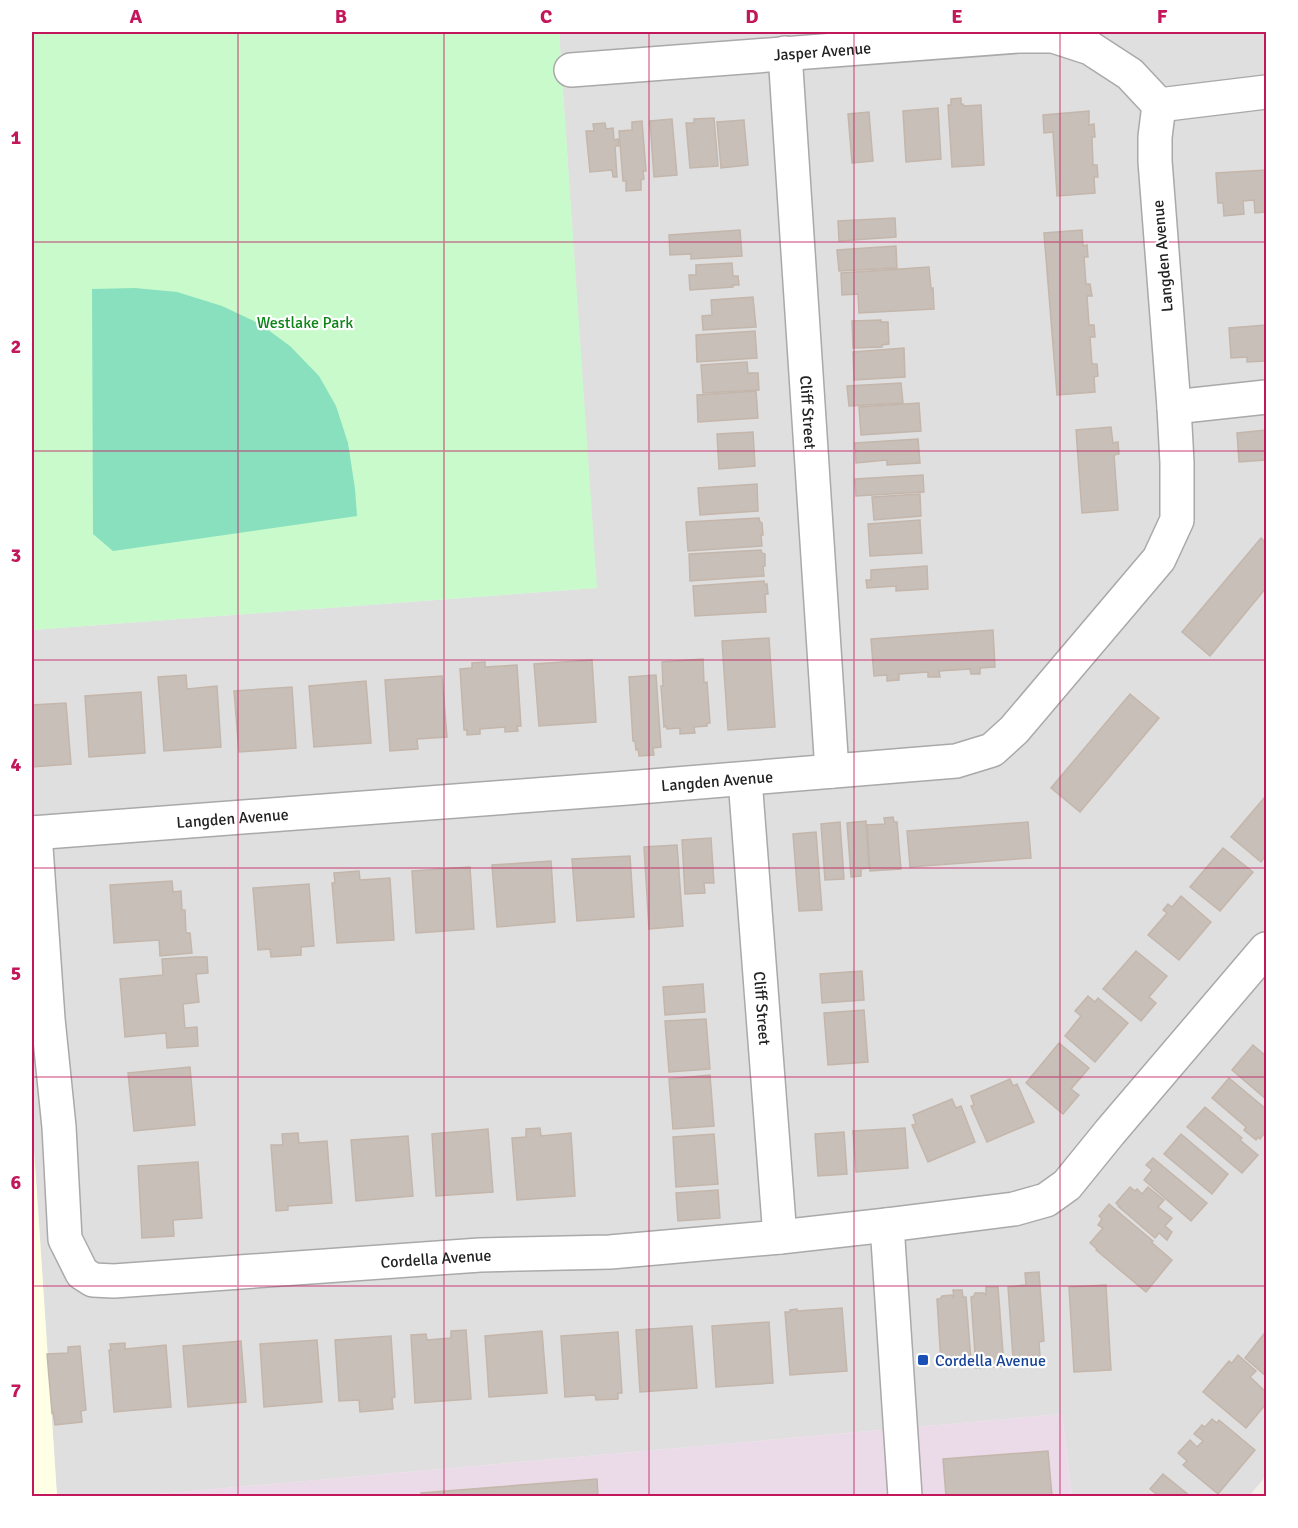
<svg xmlns="http://www.w3.org/2000/svg" width="1298" height="1528" font-family="Signika,sans-serif">
<style>
.residential{fill:#e0dfdf}
.industrial{fill:#ebdbe8}
.education{fill:#ffffe5}
.park{fill:#c8facc}
.pitch{fill:#88e0be}
.building{fill:#c7bfb8;stroke:#c4b6ab;stroke-width:1.5}
.lines{fill:none;stroke-linecap:round;stroke-linejoin:round}
.street-casing{stroke:#a9a9a9;stroke-width:36}
.street{stroke:#fff;stroke-width:33}
.grid{fill:none;stroke:#c2185b;stroke-width:1.5;stroke-opacity:0.55}
.transit-dot{fill:#1a4fb4;stroke:#fff;stroke-width:2}
.labels{text-anchor:middle;stroke-width:4.5;stroke-linejoin:round;paint-order:stroke}
.street-label{font-size:16px;fill:#222;stroke:#fff}
.park-label{font-size:16px;fill:#0c8416;stroke:#fff}
.transit-label{font-size:16px;fill:#164399;stroke:#fff;text-anchor:start}
.neatline{fill:none;stroke:#c2185b;stroke-width:2}
.grid-label{font-size:20px;text-anchor:middle;font-weight:bold;fill:#c2185b}
</style>
<rect width="100%" height="100%" fill="#f2efe9"/>
<polygon class="residential" points="559,32 1266,32 1266,1476 1249,1496 1072,1496 1062,1414 136,1496 57,1496 32,1124 32,630 596,588"/>
<polygon class="industrial" points="1062,1414 1072,1496 136,1496"/>
<polygon class="education" points="32,1124 36,1178 57,1496 32,1496"/>
<polygon class="park" points="32,32 559,32 597,588 32,630"/>
<polygon class="pitch" points="135,288 177,292 222,306 260,324 290,346 319,376 336,406 348,443 355,489 357,516 113,551 93,534 92,289"/>
<g class="building">
<polygon points="961,98 961,104 963,104 964,106 981,105 984,165 952,167 948,105 951,105 951,99"/>
<polygon points="938,108 941,159 906,162 903,111"/>
<polygon points="1089,111 1089,125 1094,124 1095,137 1092,137 1093,165 1097,165 1098,177 1094,177 1095,193 1057,196 1053,132 1044,133 1043,115"/>
<polygon points="869,112 873,161 852,163 848,114"/>
<polygon points="714,118 718,166 690,168 686,123 694,123 694,119"/>
<polygon points="672,119 677,175 654,177 650,121"/>
<polygon points="744,120 748,165 721,168 717,122"/>
<polygon points="642,121 646,171 643,171 644,179 641,180 641,190 626,191 626,181 623,181 619,131 632,130 632,122"/>
<polygon points="605,123 606,129 613,128 614,140 618,139 619,146 615,146 617,177 613,177 612,170 590,172 586,131 594,131 593,124"/>
<polygon points="1266,170 1266,212 1255,213 1254,200 1243,201 1244,214 1224,216 1223,203 1218,203 1216,173"/>
<polygon points="895,218 896,237 839,241 838,221"/>
<polygon points="740,230 742,256 691,259 691,254 670,255 669,235"/>
<polygon points="1082,230 1083,246 1087,245 1088,257 1084,257 1086,284 1090,284 1092,296 1087,296 1089,325 1094,325 1095,337 1090,337 1092,364 1097,364 1098,376 1094,377 1095,392 1057,395 1044,233"/>
<polygon points="896,246 897,268 839,271 837,250"/>
<polygon points="732,263 733,276 738,276 739,285 733,285 733,287 690,290 689,275 696,275 696,265"/>
<polygon points="929,267 931,288 933,288 934,309 859,313 858,294 842,295 841,273"/>
<polygon points="753,297 756,327 703,330 702,316 712,315 711,300"/>
<polygon points="881,320 881,322 888,322 889,344 882,345 882,347 853,348 852,321"/>
<polygon points="1266,325 1266,361 1247,362 1247,357 1231,358 1229,328"/>
<polygon points="755,331 757,358 697,362 696,335"/>
<polygon points="904,348 905,377 854,380 853,352"/>
<polygon points="747,362 748,373 758,373 759,390 703,393 701,365"/>
<polygon points="901,383 903,403 849,406 847,386"/>
<polygon points="756,391 758,418 698,422 697,395"/>
<polygon points="919,403 921,431 861,435 859,407"/>
<polygon points="1111,427 1113,443 1118,442 1119,454 1114,455 1118,510 1082,513 1076,430"/>
<polygon points="1266,430 1266,460 1239,462 1237,433"/>
<polygon points="753,432 755,466 719,469 717,434"/>
<polygon points="918,439 920,463 887,465 887,460 856,463 855,443"/>
<polygon points="923,475 924,492 856,496 855,479"/>
<polygon points="757,484 758,511 700,515 698,488"/>
<polygon points="920,494 921,516 874,520 872,497"/>
<polygon points="759,518 760,522 762,523 763,535 761,535 762,546 688,551 686,522"/>
<polygon points="920,520 922,553 870,556 868,524"/>
<polygon points="1261,538 1266,543 1266,588 1210,656 1182,632"/>
<polygon points="761,550 762,553 765,554 765,566 763,566 764,576 690,581 689,554"/>
<polygon points="927,566 928,589 896,591 896,586 867,588 866,580 871,580 871,570"/>
<polygon points="764,581 765,585 767,584 768,594 765,594 766,612 695,616 693,586"/>
<polygon points="993,630 995,667 980,668 980,674 971,674 970,669 939,671 940,677 928,677 928,672 899,674 899,680 887,681 887,675 874,676 871,639"/>
<polygon points="769,638 775,727 728,730 722,641"/>
<polygon points="703,659 704,683 707,682 710,723 707,723 707,726 694,727 695,733 680,734 680,728 667,729 666,726 664,727 661,686 663,686 662,662"/>
<polygon points="592,660 596,722 539,726 534,664"/>
<polygon points="485,662 485,667 517,665 521,726 517,726 518,731 505,732 505,727 480,729 480,734 467,735 467,730 464,730 460,669 472,668 472,663"/>
<polygon points="186,675 187,689 217,686 221,747 164,751 158,677"/>
<polygon points="656,675 661,747 653,748 654,755 639,756 638,749 636,750 635,741 633,741 629,677"/>
<polygon points="442,676 447,737 417,739 418,749 390,751 385,680"/>
<polygon points="366,681 371,743 314,747 309,686"/>
<polygon points="292,687 296,748 239,752 234,691"/>
<polygon points="141,692 145,753 89,757 85,696"/>
<polygon points="1130,694 1159,718 1080,812 1051,788"/>
<polygon points="66,703 71,764 32,767 32,705"/>
<polygon points="1264,798 1266,800 1266,855 1261,862 1231,837"/>
<polygon points="893,817 894,822 897,822 901,869 870,871 867,825 885,824 884,818"/>
<polygon points="866,821 869,868 861,869 861,876 851,877 847,823"/>
<polygon points="840,822 844,879 825,880 821,824"/>
<polygon points="1028,822 1031,858 910,867 907,831"/>
<polygon points="816,832 822,910 799,911 793,834"/>
<polygon points="711,838 714,883 704,883 705,893 685,894 682,840"/>
<polygon points="677,845 683,926 649,929 644,847"/>
<polygon points="1223,848 1253,872 1220,911 1190,887"/>
<polygon points="630,856 634,917 577,921 572,859"/>
<polygon points="551,861 555,922 497,927 492,865"/>
<polygon points="470,867 474,929 416,933 412,871"/>
<polygon points="359,871 360,880 390,878 394,940 337,943 332,883 335,883 334,873"/>
<polygon points="172,881 173,892 181,891 182,910 185,910 186,933 190,933 192,953 160,956 159,940 114,943 110,885"/>
<polygon points="309,884 314,946 301,947 301,955 271,957 270,949 258,950 253,888"/>
<polygon points="1181,896 1211,922 1179,960 1148,935 1167,913 1163,910 1168,904 1172,907"/>
<polygon points="1136,951 1167,976 1149,997 1156,1003 1141,1021 1103,989"/>
<polygon points="195,957 207,957 208,973 196,974 199,1002 183,1004 185,1028 197,1027 198,1046 167,1048 166,1033 125,1037 120,979 163,975 162,959"/>
<polygon points="862,971 864,1000 822,1003 820,974"/>
<polygon points="703,984 705,1012 665,1015 663,987"/>
<polygon points="1088,996 1095,1002 1098,998 1128,1023 1095,1062 1065,1036 1081,1016 1075,1011"/>
<polygon points="864,1010 868,1062 828,1065 824,1013"/>
<polygon points="706,1019 710,1069 669,1072 665,1021"/>
<polygon points="1059,1043 1089,1068 1071,1089 1079,1095 1063,1114 1026,1083"/>
<polygon points="1253,1045 1266,1056 1266,1099 1232,1070"/>
<polygon points="190,1067 195,1125 134,1131 128,1073"/>
<polygon points="710,1075 714,1126 673,1129 669,1079"/>
<polygon points="1229,1078 1266,1109 1266,1131 1260,1139 1258,1137 1256,1140 1244,1130 1246,1127 1212,1098"/>
<polygon points="1010,1079 1013,1086 1017,1084 1034,1122 987,1142 971,1106 974,1105 971,1096"/>
<polygon points="952,1099 956,1108 961,1106 975,1142 928,1162 912,1125 916,1124 913,1115"/>
<polygon points="1205,1107 1242,1138 1240,1140 1258,1155 1242,1173 1187,1127"/>
<polygon points="540,1128 541,1136 571,1133 575,1196 517,1200 512,1138 526,1137 526,1129"/>
<polygon points="905,1128 908,1168 856,1172 853,1131"/>
<polygon points="488,1129 493,1192 436,1196 432,1134"/>
<polygon points="844,1132 847,1174 818,1176 815,1134"/>
<polygon points="298,1133 299,1143 327,1141 332,1203 288,1206 288,1210 276,1211 271,1145 283,1145 282,1134"/>
<polygon points="714,1134 718,1184 676,1187 673,1137"/>
<polygon points="1181,1134 1228,1174 1212,1194 1164,1154"/>
<polygon points="408,1136 413,1196 356,1201 351,1140"/>
<polygon points="1153,1158 1207,1203 1191,1221 1144,1180 1152,1170 1146,1165"/>
<polygon points="198,1162 202,1218 173,1220 174,1236 142,1238 138,1166"/>
<polygon points="1130,1187 1135,1191 1137,1189 1142,1194 1148,1187 1164,1200 1158,1207 1172,1218 1165,1226 1172,1232 1167,1240 1159,1233 1155,1238 1119,1207 1120,1207 1116,1203"/>
<polygon points="718,1190 720,1218 678,1221 676,1193"/>
<polygon points="1109,1204 1153,1241 1151,1242 1172,1260 1146,1292 1096,1250 1097,1249 1090,1243 1103,1228 1098,1225 1102,1219 1099,1216"/>
<polygon points="1039,1272 1044,1341 1039,1342 1040,1356 1013,1357 1008,1287 1026,1285 1025,1273"/>
<polygon points="1106,1285 1111,1370 1074,1372 1069,1287"/>
<polygon points="986,1287 998,1287 1004,1366 976,1368 971,1297 974,1296 975,1293 984,1293 986,1295"/>
<polygon points="953,1290 962,1290 963,1297 966,1297 971,1360 941,1363 937,1299 940,1299 942,1296 952,1295 954,1298"/>
<polygon points="842,1308 847,1371 790,1375 785,1312 790,1312 790,1310 797,1309 797,1311"/>
<polygon points="769,1322 773,1383 716,1387 712,1326"/>
<polygon points="692,1326 697,1388 640,1392 636,1330"/>
<polygon points="466,1330 471,1399 415,1403 411,1335 426,1334 427,1340 451,1338 451,1331"/>
<polygon points="542,1331 547,1393 489,1397 485,1336"/>
<polygon points="618,1332 622,1393 618,1393 618,1399 596,1400 595,1395 565,1397 561,1336"/>
<polygon points="1264,1334 1266,1336 1266,1376 1245,1358"/>
<polygon points="391,1336 395,1397 392,1398 393,1409 360,1412 359,1400 339,1401 335,1340"/>
<polygon points="317,1340 322,1402 264,1407 260,1344"/>
<polygon points="241,1341 246,1402 188,1407 183,1346"/>
<polygon points="125,1343 125,1349 166,1345 171,1407 114,1412 109,1350 111,1350 110,1344"/>
<polygon points="80,1346 86,1410 81,1411 82,1422 55,1425 53,1412 52,1413 47,1354 68,1353 68,1347"/>
<polygon points="1238,1355 1256,1371 1250,1377 1266,1392 1266,1404 1246,1428 1203,1392 1229,1361 1232,1363"/>
<polygon points="1212,1419 1217,1423 1219,1420 1255,1450 1218,1494 1183,1465 1187,1461 1178,1453 1190,1440 1197,1447 1203,1441 1194,1434 1202,1425 1205,1427"/>
<polygon points="1048,1451 1052,1496 946,1496 943,1459"/>
<polygon points="1163,1474 1190,1496 1159,1496 1150,1489"/>
<polygon points="597,1479 598,1496 422,1496 421,1493"/>
</g>
<g class="lines">
<g class="street-casing">
<g id="street">
<path id="s1" d="M 785,53 L 832,771"/>
<path id="s2" d="M 571,70 L 1019,36 L 1053,36 L 1090,48 L 1130,74 L 1159,105"/>
<polyline points="1159,105 1266,92"/>
<polyline points="1174,407 1266,397"/>
<path id="s3" d="M 745,779 L 780,1237"/>
<path id="s4" d="M 32,833 L 627,788 L 956,761 L 992,750 L 1014,730 L 1159,559 L 1177,520 L 1177,463 L 1174,407 L 1155,161 L 1155,137 L 1159,105"/>
<path id="s5" d="M 35,833 L 48,1019 L 59,1127 L 65,1239 L 82,1273 L 93,1280 L 114,1281 L 480,1255 L 610,1252 L 780,1237 L 887,1225 L 1014,1209 L 1046,1200 L 1067,1185 L 1110,1132 L 1266,949"/>
<polyline points="887,1225 905,1496"/>
</g>
</g>
<use href="#street" class="street"/>
</g>
<path class="grid" d="M 238,32 L 238,1496M 444,32 L 444,1496M 649,32 L 649,1496M 854,32 L 854,1496M 1060,32 L 1060,1496M 32,242 L 1266,242M 32,451 L 1266,451M 32,660 L 1266,660M 32,868 L 1266,868M 32,1077 L 1266,1077M 32,1286 L 1266,1286"/>
<rect class="transit-dot" x="917" y="1354" width="12" height="12" rx="3"/>
<g class="labels">
<g class="street-label">
<text dy="6" stroke="none"><textPath href="#s2" startOffset="252">Jasper Avenue</textPath></text>
<text transform="translate(1162 256) rotate(-95)" y="6">Langden Avenue</text>
<text dy="6" stroke="none"><textPath href="#s1" startOffset="360">Cliff Street</textPath></text>
<text dy="6" stroke="none"><textPath href="#s4" startOffset="687">Langden Avenue</textPath></text>
<text dy="6" stroke="none"><textPath href="#s4" startOffset="201">Langden Avenue</textPath></text>
<text dy="6" stroke="none"><textPath href="#s3" startOffset="230">Cliff Street</textPath></text>
<text dy="6" stroke="none"><textPath href="#s5" startOffset="802">Cordella Avenue</textPath></text>
</g>
<g class="park-label">
<text x="305" y="328">Westlake Park</text>
</g>
<g class="transit-label">
<text x="935" y="1366">Cordella Avenue</text>
</g>
</g>
<rect width="1298" height="1528" fill="none" stroke="#ffffff" stroke-width="66"/>
<rect x="33" y="33" width="1232" height="1462" class="neatline"/>
<g class="grid-label">
<text x="136" y="23">A</text>
<text x="341" y="23">B</text>
<text x="546" y="23">C</text>
<text x="752" y="23">D</text>
<text x="957" y="23">E</text>
<text x="1162" y="23">F</text>
<text x="16" y="144">1</text>
<text x="16" y="353">2</text>
<text x="16" y="562">3</text>
<text x="16" y="771">4</text>
<text x="16" y="980">5</text>
<text x="16" y="1189">6</text>
<text x="16" y="1397">7</text>
</g>
</svg>
